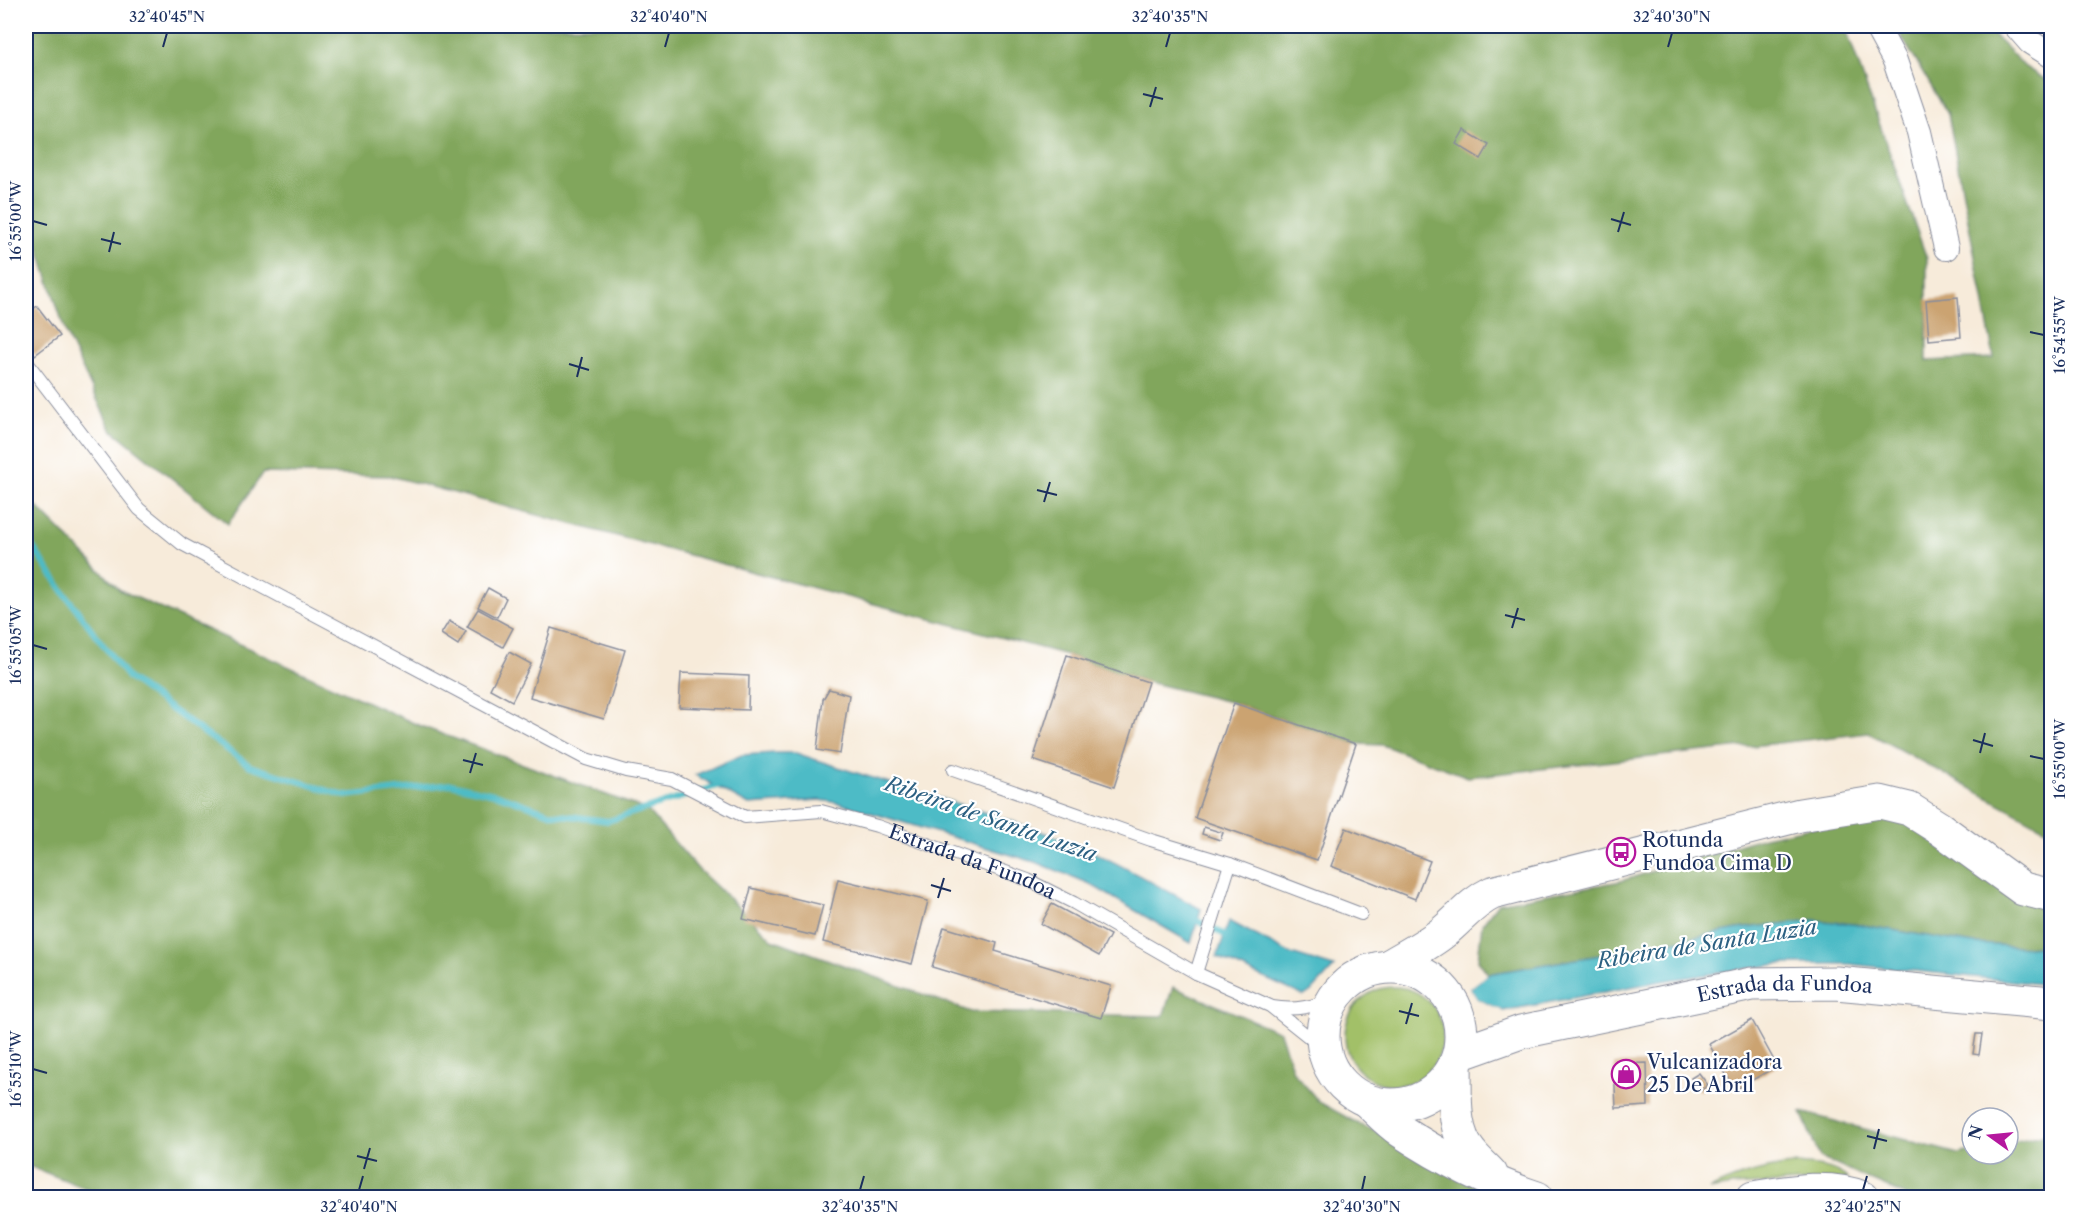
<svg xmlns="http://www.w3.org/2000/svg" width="2077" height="1223" font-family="'Libre Caslon Text',serif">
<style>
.green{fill:#a2c068;stroke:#5e7863;stroke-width:1.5}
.forest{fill:#81a65c;stroke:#4e6a5d;stroke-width:1.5}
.water{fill:#4dbbc6;stroke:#347592;stroke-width:1.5}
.pier{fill:#f7ebda}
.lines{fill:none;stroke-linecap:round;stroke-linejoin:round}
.stream{stroke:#4dbbc6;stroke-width:6}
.building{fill:#cba371}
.service-casing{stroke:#898d9c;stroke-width:14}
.minor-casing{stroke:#898d9c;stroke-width:26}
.secondary-casing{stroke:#898d9c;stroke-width:35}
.service{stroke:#fff;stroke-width:12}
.minor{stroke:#fff;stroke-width:24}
.secondary{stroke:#fff;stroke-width:33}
.ticks{fill:none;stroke:#1b2f5e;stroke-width:2}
.labels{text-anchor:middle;stroke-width:4.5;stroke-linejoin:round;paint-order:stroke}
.poi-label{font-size:20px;fill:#1b2f5e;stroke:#fff;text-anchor:start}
.street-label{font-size:20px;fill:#1b2f5e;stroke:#fff}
.water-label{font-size:21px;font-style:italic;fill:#2c6082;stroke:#fff}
.neatline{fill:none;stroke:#1b2f5e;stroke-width:2}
.ticks-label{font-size:15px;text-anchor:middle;fill:#1b2f5e}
</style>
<rect width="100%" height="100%" fill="#fff"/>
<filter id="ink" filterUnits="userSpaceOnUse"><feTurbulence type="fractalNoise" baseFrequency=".0167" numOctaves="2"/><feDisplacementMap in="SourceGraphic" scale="12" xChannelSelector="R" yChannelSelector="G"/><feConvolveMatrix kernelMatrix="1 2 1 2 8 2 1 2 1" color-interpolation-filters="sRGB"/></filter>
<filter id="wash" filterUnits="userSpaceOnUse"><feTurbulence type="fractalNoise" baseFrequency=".008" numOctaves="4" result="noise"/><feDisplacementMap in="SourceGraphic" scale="24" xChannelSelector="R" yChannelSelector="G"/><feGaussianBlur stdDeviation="1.35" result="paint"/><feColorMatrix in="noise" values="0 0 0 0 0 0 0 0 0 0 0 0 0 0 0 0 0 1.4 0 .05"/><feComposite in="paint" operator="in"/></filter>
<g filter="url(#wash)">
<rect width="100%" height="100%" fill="#f7ebda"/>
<g class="green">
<circle cx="1394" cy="1036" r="49"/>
<path d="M 1797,1164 C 1816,1166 1835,1166 1848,1179 L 1731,1186 L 1709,1190 C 1735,1175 1767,1168 1797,1164 Z"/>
</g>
<g class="forest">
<polygon points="26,26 1845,26 1927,259 1927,361 1994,358 1948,114 1895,26 1985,26 2025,67 2051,83 2051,832 1869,733 1468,777 1382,745 1356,744 1234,703 1148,682 1067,655 390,476 263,473 228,524 111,429 66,334 26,209 26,182 33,92 26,56"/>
<polygon points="26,496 120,590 418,725 647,810 698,869 772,939 971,1012 1163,1016 1173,987 1280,1032 1293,1071 1319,1102 1357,1123 1414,1149 1494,1197 111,1198 26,1165"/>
<polygon points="1893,810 2051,907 2051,948 1974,944 1862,925 1813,920 1738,929 1613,953 1488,974 1478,960 1482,924 1498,903 1621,881 1764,837"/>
<polygon points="1801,1112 1958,1154 1972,1151 1972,1154 2008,1154 2008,1143 2051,1133 2051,1197 1909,1197 1820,1158"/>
</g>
<g class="water">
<path d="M 776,753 L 796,753 C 884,784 975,806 1062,839 C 1110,857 1155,885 1201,909 L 1191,943 L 1088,883 L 1038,863 L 839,803 L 820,800 L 749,805 L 695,775 L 742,755 Z"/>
<polygon points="1813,920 1862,925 1974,944 2051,948 2051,985 1849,964 1779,964 1662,981 1503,1011 1477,999 1470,988 1488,974 1613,953 1738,929"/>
<polygon points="1229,921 1291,954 1334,967 1313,990 1304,996 1217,957"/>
</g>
<g class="pier">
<polygon points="692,774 742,803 739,804 693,778"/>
<polygon points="1488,974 1470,988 1477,999 1503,1011 1496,1012 1475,1002 1467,989 1467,986 1482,975"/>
</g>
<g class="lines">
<g class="stream">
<polyline points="2041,26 2052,39"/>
<polyline points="26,537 65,594 128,678 250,766 345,796 451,784 498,795 553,814 608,821 720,785"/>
<polyline points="1192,918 1231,938"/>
</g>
</g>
<g id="blocks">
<g class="building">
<polygon points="1464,130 1489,145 1481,159 1456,144"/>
<polygon points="1958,297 1961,337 1929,340 1926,300"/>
<polygon points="37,306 60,336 35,355 26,343 26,315"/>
<polygon points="488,588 506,598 497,617 478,607"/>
<polygon points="478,609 513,628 503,647 467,627"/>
<polygon points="449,621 466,631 458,645 441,634"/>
<polygon points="551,628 625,650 604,719 530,697"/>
<polygon points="509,652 531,664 512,701 490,689"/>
<polygon points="1067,655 1148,682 1114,787 1033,760"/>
<polygon points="681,673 749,676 748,710 679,707"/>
<polygon points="829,689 849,695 840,754 817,750 823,699"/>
<polygon points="1234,703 1356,744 1317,860 1195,818"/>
<polygon points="1204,827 1223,833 1220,840 1202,834"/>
<polygon points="1346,828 1430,861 1415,899 1331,866"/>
<polygon points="838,879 928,901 912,964 823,942"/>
<polygon points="751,888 823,905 815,936 743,919"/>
<polygon points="1052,904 1110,935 1099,956 1041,924"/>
<polygon points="944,927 997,943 995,951 1111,986 1101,1018 932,967"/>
<polygon points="1752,1020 1777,1066 1735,1090 1709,1044"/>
<polygon points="1976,1034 1982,1034 1979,1055 1973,1054"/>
<polygon points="1647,1063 1648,1106 1616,1108 1614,1064"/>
<polygon points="1699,1073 1708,1085 1700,1091 1691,1078"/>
<polygon points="69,1191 79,1198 64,1198"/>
</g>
</g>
</g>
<g filter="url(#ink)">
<use href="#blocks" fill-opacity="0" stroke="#898d9c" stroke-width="1.5"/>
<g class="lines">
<g class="service-casing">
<g id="service">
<path id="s1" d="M 26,361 L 139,509 L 182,544 L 586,759 L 626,771 L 672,779 L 745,817 L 821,811 L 877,826 L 1028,880 L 1074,903 L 1196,973 L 1270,1006 L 1324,1049"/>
<polyline points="953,770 1151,840 1230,864 1361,914"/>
<polyline points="1196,973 1230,864"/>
<path d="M 1272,1007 C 1295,1011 1314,1007 1335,997"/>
</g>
</g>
<g class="minor-casing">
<g id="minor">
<polyline points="1876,26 1895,61 1919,132 1946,248"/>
<polyline points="2016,26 2030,42 2052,56"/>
</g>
</g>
<g class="secondary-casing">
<g id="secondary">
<path d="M 1389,966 C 1406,956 1425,946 1441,934 C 1459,920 1471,903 1492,893 L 1800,815 L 1880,802 L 1909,809 L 1939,828 L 2023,889 L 2052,896"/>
<circle cx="1392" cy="1036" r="69"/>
<path id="s2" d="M 1459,1054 L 1521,1032 L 1752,984 L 1836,983 L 2052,1003"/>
<path d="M 1455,1064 C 1456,1093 1451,1130 1471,1153 C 1477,1161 1485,1167 1491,1174"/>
<path d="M 1366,1100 C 1377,1110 1388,1122 1401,1131 C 1443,1159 1489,1182 1537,1198"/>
<path d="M 1753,1198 C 1789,1192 1828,1184 1863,1198"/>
</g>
</g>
<use href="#service" class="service"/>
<use href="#minor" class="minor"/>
<use href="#secondary" class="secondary"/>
</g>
</g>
<path class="ticks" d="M 163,47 L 167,33M 665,47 L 669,33M 1166,47 L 1170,33M 1668,47 L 1672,33M 1143,94 L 1163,99M 1150,107 L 1156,87M 1611,219 L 1631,225M 33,221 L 47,225M 1618,232 L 1624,212M 101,239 L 121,244M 109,252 L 114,232M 2030,332 L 2044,335M 569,364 L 589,370M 577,377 L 582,357M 1037,490 L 1057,495M 1044,502 L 1050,482M 1505,615 L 1525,620M 1512,628 L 1518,608M 33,645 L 47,649M 1973,740 L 1993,746M 1980,753 L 1985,733M 2030,756 L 2044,759M 463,760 L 483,765M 470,773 L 476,753M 931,885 L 951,891M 938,898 L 944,878M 1399,1011 L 1419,1016M 1406,1024 L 1412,1003M 33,1069 L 47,1073M 1867,1136 L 1887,1141M 1874,1149 L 1879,1129M 357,1156 L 377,1161M 364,1169 L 370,1148M 359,1190 L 363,1176M 860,1190 L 864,1176M 1362,1190 L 1365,1176M 1863,1190 L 1867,1176"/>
<defs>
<g id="bus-ring" transform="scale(1.5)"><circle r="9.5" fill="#fff" stroke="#b5179e" stroke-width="1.5"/><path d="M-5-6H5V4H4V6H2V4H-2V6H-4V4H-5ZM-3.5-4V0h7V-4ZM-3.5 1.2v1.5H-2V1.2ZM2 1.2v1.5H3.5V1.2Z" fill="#b5179e"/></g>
<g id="shop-ring" transform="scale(1.5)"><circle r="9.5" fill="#fff" stroke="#b5179e" stroke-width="1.5"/><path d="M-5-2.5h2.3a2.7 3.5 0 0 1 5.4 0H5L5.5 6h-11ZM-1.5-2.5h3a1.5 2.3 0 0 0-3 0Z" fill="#b5179e"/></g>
</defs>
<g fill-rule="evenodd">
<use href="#bus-ring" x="1621" y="852"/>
<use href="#shop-ring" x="1626" y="1074"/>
</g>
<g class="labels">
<g class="poi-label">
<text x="1642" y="847">Rotunda<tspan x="1642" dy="23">Fundoa Cima D</tspan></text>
<text x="1647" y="1069">Vulcanizadora<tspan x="1647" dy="23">25 De Abril</tspan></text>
</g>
<g class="street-label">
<text dy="7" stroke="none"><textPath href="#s1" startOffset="1106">Estrada da Fundoa</textPath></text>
<text dy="7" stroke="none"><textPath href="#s2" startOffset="334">Estrada da Fundoa</textPath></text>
</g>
<g class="water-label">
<text transform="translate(991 819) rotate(19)" y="7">Ribeira de Santa Luzia</text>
<text transform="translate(1707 944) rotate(-9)" y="7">Ribeira de Santa Luzia</text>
</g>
</g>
<rect width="2077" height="1223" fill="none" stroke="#fff" stroke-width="66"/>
<g transform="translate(1990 1136) rotate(285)"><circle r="28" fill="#ffffff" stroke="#a4acbf" stroke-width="1.5"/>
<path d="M0-4.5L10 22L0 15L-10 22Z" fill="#b5179e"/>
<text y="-9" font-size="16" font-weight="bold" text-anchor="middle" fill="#1b2f5e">N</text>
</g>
<rect x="33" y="33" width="2011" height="1157" class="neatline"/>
<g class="ticks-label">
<text x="167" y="22">32°40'45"N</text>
<text x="669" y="22">32°40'40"N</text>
<text x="1170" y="22">32°40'35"N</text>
<text x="1672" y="22">32°40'30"N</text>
<text transform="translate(16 221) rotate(-90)" y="5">16°55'00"W</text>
<text transform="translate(2060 335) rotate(-90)" y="5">16°54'55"W</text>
<text transform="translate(16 645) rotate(-90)" y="5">16°55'05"W</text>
<text transform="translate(2060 759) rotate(-90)" y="5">16°55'00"W</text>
<text transform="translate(16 1069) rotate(-90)" y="5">16°55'10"W</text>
<text x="359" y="1212">32°40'40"N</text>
<text x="860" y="1212">32°40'35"N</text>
<text x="1362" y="1212">32°40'30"N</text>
<text x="1863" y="1212">32°40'25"N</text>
</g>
</svg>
